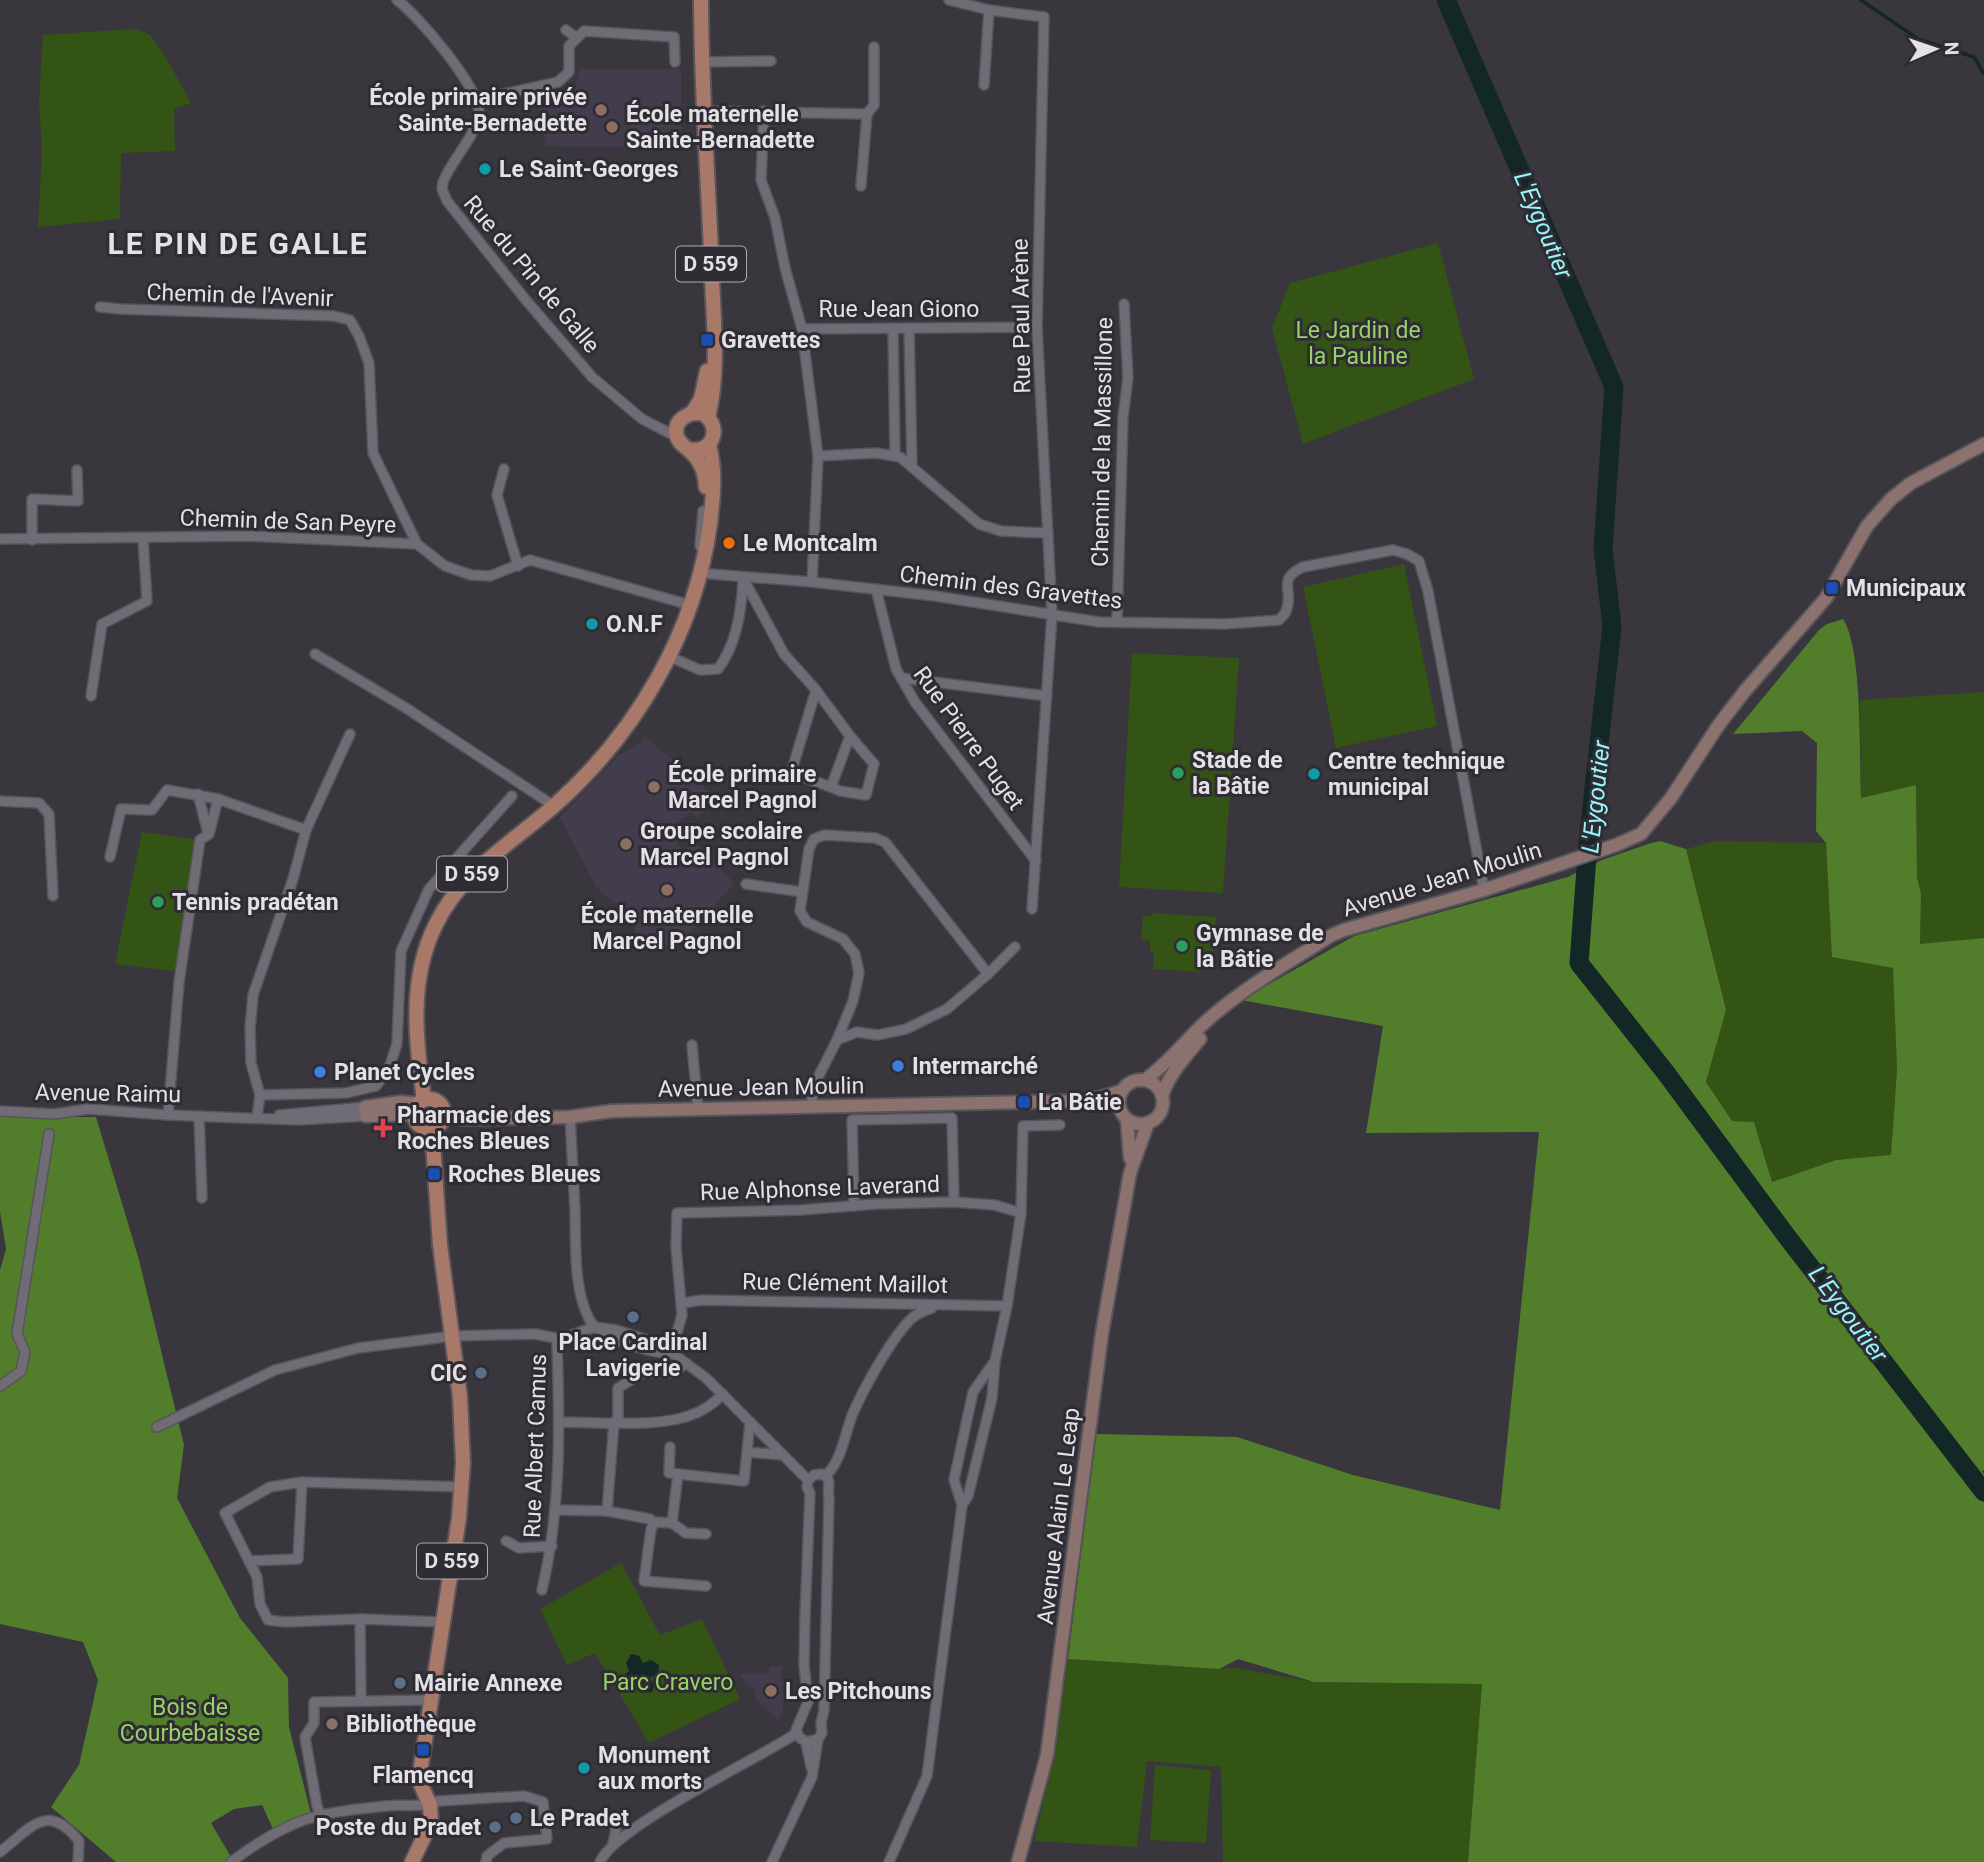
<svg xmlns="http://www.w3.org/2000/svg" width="1984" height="1862" font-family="Roboto,sans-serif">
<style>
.education{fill:#433c4c}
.green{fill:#335414}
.forest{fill:#527d2b}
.water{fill:#142727}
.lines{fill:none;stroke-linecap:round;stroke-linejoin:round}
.stream{stroke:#142727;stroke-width:3.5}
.river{stroke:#142727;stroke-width:19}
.street-casing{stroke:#57545b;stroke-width:12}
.secondary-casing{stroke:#57545b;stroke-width:16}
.primary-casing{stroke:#57545b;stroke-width:18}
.street{stroke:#706c75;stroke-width:9}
.secondary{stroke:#8c726e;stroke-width:12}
.primary{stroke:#a87868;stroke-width:14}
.education-dot{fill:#8d6e63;stroke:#2f2c34;stroke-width:2.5}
.culture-dot{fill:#0f9aa8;stroke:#2f2c34;stroke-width:2.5}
.transit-dot{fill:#1a4fb4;stroke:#2f2c34;stroke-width:2.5}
.food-dot{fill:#e8710a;stroke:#2f2c34;stroke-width:2.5}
.leisure-dot{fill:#2e9e5b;stroke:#2f2c34;stroke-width:2.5}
.shop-dot{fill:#3f7fe0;stroke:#2f2c34;stroke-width:2.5}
.health-dot{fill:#e0444e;stroke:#2f2c34;stroke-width:2.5}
.service-dot{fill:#5c6f8a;stroke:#2f2c34;stroke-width:2.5}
.labels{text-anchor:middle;stroke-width:6;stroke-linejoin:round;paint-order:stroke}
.shield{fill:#2f2c34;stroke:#adabb1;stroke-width:2}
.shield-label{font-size:21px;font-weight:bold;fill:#e3e1e6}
.poi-label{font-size:23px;font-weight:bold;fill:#e3e1e6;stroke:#2f2c34;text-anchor:start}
.street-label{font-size:23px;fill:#e3e1e6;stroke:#2f2c34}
.park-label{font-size:23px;fill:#98d368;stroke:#2f2c34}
.water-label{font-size:24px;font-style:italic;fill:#95f5f9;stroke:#2f2c34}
.district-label{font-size:30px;font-weight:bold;letter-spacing:2px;fill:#e3e1e6;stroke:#2f2c34}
</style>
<rect width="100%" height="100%" fill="#39363e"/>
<g class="education">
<polygon points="580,69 681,69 681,148 546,146 536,98 574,90"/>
<polygon points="645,736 717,798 697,817 691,812 681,819 675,830 676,841 683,851 695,842 734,883 683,941 648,951 637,935 629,916 596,887 560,817 620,754 634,748"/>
<polygon points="781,1663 782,1681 787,1682 788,1693 787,1700 783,1701 783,1711 778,1720 755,1699 754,1689 746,1685 740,1674 769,1674 769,1667 781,1666"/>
</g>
<g class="green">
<polygon points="135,29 149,34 164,54 191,103 174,109 175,151 121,153 120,219 38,227 42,151 39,103 43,35"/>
<polygon points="1438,243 1474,379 1303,444 1272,328 1290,283"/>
<polygon points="1404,564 1437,726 1336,748 1303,587"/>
<polygon points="1132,653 1239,658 1223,893 1119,887"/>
<polygon points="1984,692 1984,938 1920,945 1921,894 1917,877 1916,786 1861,798 1860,700"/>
<polygon points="142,832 200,840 175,971 115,964"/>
<polygon points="1716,841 1826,843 1832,956 1893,968 1897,1070 1891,1156 1836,1160 1772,1182 1754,1122 1732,1121 1706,1082 1726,1010 1686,849"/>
<polygon points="1152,913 1216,917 1213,956 1202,956 1201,972 1153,969 1154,952 1150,952 1150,941 1141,940 1143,916 1152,916"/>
<polygon points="621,1563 660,1635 702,1619 740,1699 649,1743 595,1653 567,1665 540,1609"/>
<polygon points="1068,1659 1219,1669 1235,1668 1314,1682 1482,1684 1468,1862 1223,1862 1221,1767 1147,1761 1137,1847 1034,1841 1054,1757"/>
<polygon points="1155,1765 1211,1770 1206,1843 1150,1840"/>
</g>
<g class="forest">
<path d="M 1843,619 C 1863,649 1859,757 1861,798 L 1916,785 L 1917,877 L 1921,894 L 1920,944 L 1984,938 L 1984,1470 L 1982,1471 L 1984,1474 L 1984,1862 L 1468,1862 L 1482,1684 L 1314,1682 L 1238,1659 L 1219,1669 L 1068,1659 L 1096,1434 L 1237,1437 L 1353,1475 L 1500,1510 L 1539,1132 L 1366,1133 L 1383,1026 L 1241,1000 L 1354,936 L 1568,877 L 1602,860 L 1651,843 L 1660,841 L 1686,849 L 1726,1010 L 1706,1082 L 1732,1121 L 1754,1122 L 1772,1182 L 1836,1160 L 1891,1155 L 1897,1070 L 1893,968 L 1832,957 L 1826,843 L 1816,831 L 1817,743 L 1802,731 L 1733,734 L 1819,630 L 1827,624 Z"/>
<polygon points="0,1117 96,1117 139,1260 184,1445 177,1498 240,1618 288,1678 289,1727 311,1814 274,1831 262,1805 234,1809 211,1823 231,1857 225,1862 116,1862 51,1807 79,1765 98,1680 83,1642 0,1624 0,1270 6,1249 0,1212"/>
</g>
<polygon class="water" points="631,1654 639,1656 643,1663 651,1660 659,1665 658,1673 650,1678 654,1685 652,1692 641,1693 637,1685 629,1689 622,1686 622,1676 629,1671 626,1663"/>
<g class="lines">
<polyline class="stream" points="1861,0 1918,39 1974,57 1984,74"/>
<polyline class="river" points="1446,0 1614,387 1603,548 1612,627 1588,842 1579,963 1666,1073 1788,1238 1984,1492"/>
<g class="street-casing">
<g id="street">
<path d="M 397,0 C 417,14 482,90 479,114 C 475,138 452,159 443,182 L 442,189 L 447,201 L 525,299 L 592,377 L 642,419 L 677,437"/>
<polyline points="949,0 989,10 1044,17 1037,327 1052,614 1032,909"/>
<polyline points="566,30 577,38"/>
<polyline points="702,62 771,61"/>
<polyline points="984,85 989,10"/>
<polyline points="477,100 558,82 569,72 569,46 584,31 674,37 675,62"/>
<polyline points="703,111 867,114 861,186"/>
<polyline points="764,111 761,180 775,218 785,268 802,329 818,456 812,582"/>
<polyline points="867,114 874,105 874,47"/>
<polyline points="100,307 120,309 334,316 350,320 359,336 369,363 373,453 417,544"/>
<polyline points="893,328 895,456"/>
<polyline points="909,328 912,467"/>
<polyline points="802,329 1037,327"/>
<polyline points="818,456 876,453 900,457 979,524 1001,531 1048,533"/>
<polyline points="504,469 497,495 518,566"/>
<polyline points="0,539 250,536 417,544 445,566 471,575 490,576 530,560 683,603"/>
<polyline points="32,540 32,499 78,501 77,470"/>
<polyline points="700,546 703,511"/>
<path d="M 699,567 L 702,572 L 710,574 L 812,582 L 935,596 L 1099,622 L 1225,624 L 1279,620 C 1281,617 1285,615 1286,611 C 1295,591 1275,580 1303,567 L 1393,550 L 1407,554 L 1419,561 L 1428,591 L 1484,890"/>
<polyline points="876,589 896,669 915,702 1036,861"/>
<polyline points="1117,622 1123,417 1128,378 1124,304"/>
<polyline points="315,654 406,708 554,806"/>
<path d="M 668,656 L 700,670 L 718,669 C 737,644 742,609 743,578 L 784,654 L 816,690 L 791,773 L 831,787 L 850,736 L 816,690"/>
<polyline points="901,678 1047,696"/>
<polyline points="91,696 102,624 147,601 143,538"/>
<polyline points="831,787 840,791 866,795 874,764 850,736"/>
<polyline points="198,794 208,833"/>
<polyline points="0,801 39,803 49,814 53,896"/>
<polygon points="824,835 875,838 885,842 988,974 947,1009 906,1029 878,1035 857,1032 837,1040 853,1001 859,973 855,954 843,939 807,922 800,911 809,849 814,839"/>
<polyline points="110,857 121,809 152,810 167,790 218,799 306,830"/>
<polyline points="746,884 802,892"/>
<polyline points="988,974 1015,947"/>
<polyline points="692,1045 698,1110"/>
<polyline points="260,1095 346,1093 376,1086 389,1068 397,1044 401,951 429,889 512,796"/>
<polyline points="812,1107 812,1089 837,1040"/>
<polyline points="0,1111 54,1114 88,1109 168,1115 298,1120 366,1116"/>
<polyline points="168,1115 179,982 200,840 209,834 218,799"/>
<polyline points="279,1115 365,1107"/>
<polyline points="199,1116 202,1198"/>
<polyline points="257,1117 260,1095 251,1063 250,1029 253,995 293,879 306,830 350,734"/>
<path d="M 570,1117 C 572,1147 573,1178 575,1208 C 576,1243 573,1287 589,1319 C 599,1338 651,1354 671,1353"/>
<polyline points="854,1206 852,1120 952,1118 954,1202"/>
<polyline points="682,1303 702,1300 1007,1306"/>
<polyline points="671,1353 682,1315 676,1247 677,1213 801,1210 876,1204 954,1202 995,1205 1021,1213"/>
<polyline points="0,1386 21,1371 25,1352 17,1334 49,1134"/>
<path d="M 559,1422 C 597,1422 658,1428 691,1415 C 704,1411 714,1403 723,1394"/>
<polyline points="618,1422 618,1388 642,1373 673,1373 686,1363"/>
<polyline points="157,1427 275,1370 358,1348 453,1336 535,1334 560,1339 595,1327 616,1330 660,1344 706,1378 808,1480"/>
<polyline points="670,1447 669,1473 678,1474"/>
<polyline points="747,1452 782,1455"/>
<path d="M 825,1476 C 842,1462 845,1432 853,1413 C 865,1386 890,1341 909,1321 C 915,1314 924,1311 932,1308"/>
<polyline points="808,1480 807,1487 810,1493 805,1617 804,1665 808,1702 796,1730 799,1737 806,1742 818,1739"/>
<polyline points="962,1505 954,1480 973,1392 994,1362"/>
<polyline points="556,1510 607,1511 650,1519"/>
<polyline points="607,1511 614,1422"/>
<polyline points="672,1523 655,1522 651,1529 644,1581 706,1586"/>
<polyline points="706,1534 686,1533 672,1523 678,1474 744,1481 750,1423"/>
<polyline points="506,1541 519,1548 552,1546"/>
<polyline points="249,1561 298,1559 302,1482"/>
<path d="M 542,1590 C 561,1509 560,1428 557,1344 L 560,1339"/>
<polyline points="360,1619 361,1700"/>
<polyline points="442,1622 360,1619 285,1622 268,1620 260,1604 257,1577 225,1513 270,1487 302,1482 463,1487"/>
<polyline points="806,1742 811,1767"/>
<polyline points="321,1816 317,1806 305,1737 314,1723 314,1702 430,1700"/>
<polyline points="611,1817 616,1830 613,1843"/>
<path d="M 0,1852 C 31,1828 47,1801 79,1841 L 78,1862"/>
<path d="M 231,1862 C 251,1847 273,1833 296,1823 C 323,1812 357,1809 386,1806 C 404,1804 422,1808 439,1801 L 524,1796 L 543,1802 L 547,1839 L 504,1843 L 487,1856 L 486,1862"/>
<path d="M 600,1862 C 614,1827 758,1759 797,1733"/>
<path d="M 772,1862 L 812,1777 L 818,1739 L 822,1733 L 821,1722 L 824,1711 L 829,1498 C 826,1489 834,1480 822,1474 L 814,1475 L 808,1480"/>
<polyline points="889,1862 927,1776 962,1505 968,1496 992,1398 995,1361 1007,1306 1021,1213 1023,1126 1060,1125"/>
</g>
</g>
<g class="secondary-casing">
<g id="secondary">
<circle cx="1141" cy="1102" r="22"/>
<path d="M 1145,1080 C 1170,1062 1188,1037 1211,1017 C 1248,985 1291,961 1332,935 L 1344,930 L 1484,890 L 1616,845 L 1641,834 L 1671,798 L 1718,726 L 1744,692 L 1826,598 L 1867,526 L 1891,499 L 1911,483 L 1984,444"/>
<path d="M 1162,1096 C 1169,1074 1185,1057 1200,1039"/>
<polyline points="365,1107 401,1102 419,1104"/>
<polyline points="366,1116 414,1114"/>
<polyline points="443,1116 464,1119 570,1117 612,1111 1080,1101 1102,1097 1122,1091"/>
<polyline points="1127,1120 1130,1158"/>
<polyline points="1018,1862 1047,1755 1102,1333 1130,1173 1148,1123"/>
</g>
</g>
<g class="primary-casing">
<g id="primary">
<path d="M 701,0 C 701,93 709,186 712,279 C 714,326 719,372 708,418"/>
<polyline points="692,413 701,399 707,371"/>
<path d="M 688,449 C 712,455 723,428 704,414 C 688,410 670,422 678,439 C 681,445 686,447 690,451 C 701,461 705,472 706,487"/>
<circle cx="429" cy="1114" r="15"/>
<path d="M 424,1100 C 416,1040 408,980 436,924 C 462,871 512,843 555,805 C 637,732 695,633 710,524 C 713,498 716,471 709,445"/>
<polyline points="412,1862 431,1822 430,1805 421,1785 421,1766 459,1518 463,1463 460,1397 440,1245 432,1129"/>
</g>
</g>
<use href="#street" class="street"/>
<use href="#secondary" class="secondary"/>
<use href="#primary" class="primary"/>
</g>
<g class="education-dot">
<circle cx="601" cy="110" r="7"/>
<circle cx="612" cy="127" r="7"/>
<circle cx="654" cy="787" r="7"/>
<circle cx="626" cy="844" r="7"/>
<circle cx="667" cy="890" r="7"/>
<circle cx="771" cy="1691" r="7"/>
<circle cx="332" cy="1724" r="7"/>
</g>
<g class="culture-dot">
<circle cx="485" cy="169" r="7"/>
<circle cx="592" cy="624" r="7"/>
<circle cx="1314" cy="774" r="7"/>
<circle cx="584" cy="1768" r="7"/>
</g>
<g class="transit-dot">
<rect x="700" y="333" width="14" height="14" rx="3.5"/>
<rect x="1825" y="581" width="14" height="14" rx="3.5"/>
<rect x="1017" y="1095" width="14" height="14" rx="3.5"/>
<rect x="427" y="1167" width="14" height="14" rx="3.5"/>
<rect x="416" y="1743" width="14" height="14" rx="3.5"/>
</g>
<circle class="food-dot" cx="729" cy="543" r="7"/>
<g class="leisure-dot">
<circle cx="1178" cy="773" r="7"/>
<circle cx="158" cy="902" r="7"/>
<circle cx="1182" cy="946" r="7"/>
</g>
<g class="shop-dot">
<circle cx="898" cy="1066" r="7"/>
<circle cx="320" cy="1072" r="7"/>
</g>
<path class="health-dot" d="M379.5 1117.5h7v7h7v7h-7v7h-7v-7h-7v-7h7z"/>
<g class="service-dot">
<circle cx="633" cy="1317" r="7"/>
<circle cx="481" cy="1373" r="7"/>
<circle cx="400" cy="1683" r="7"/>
<circle cx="516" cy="1818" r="7"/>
<circle cx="495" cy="1827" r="7"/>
</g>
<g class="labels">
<g class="shield">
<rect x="676" y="246.5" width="70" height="35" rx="5"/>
<rect x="437" y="856.5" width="70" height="35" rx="5"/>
<rect x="417" y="1543.5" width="70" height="35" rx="5"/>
</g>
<g class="shield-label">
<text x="711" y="271">D 559</text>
<text x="472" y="881">D 559</text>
<text x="452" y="1568">D 559</text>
</g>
<g class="poi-label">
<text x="587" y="105" text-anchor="end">École primaire privée<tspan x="587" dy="26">Sainte-Bernadette</tspan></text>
<text x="626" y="122">École maternelle<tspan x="626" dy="26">Sainte-Bernadette</tspan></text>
<text x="499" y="177">Le Saint-Georges</text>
<text x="721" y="348">Gravettes</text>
<text x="743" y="551">Le Montcalm</text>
<text x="1846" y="596">Municipaux</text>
<text x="606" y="632">O.N.F</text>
<text x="1192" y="768">Stade de<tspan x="1192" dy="26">la Bâtie</tspan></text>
<text x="1328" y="769">Centre technique<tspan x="1328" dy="26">municipal</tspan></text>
<text x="668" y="782">École primaire<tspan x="668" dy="26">Marcel Pagnol</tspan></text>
<text x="640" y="839">Groupe scolaire<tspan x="640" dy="26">Marcel Pagnol</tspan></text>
<text x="172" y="910">Tennis pradétan</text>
<text x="667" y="923" text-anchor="middle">École maternelle<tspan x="667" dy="26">Marcel Pagnol</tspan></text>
<text x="1196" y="941">Gymnase de<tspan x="1196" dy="26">la Bâtie</tspan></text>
<text x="912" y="1074">Intermarché</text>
<text x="334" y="1080">Planet Cycles</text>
<text x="1038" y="1110">La Bâtie</text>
<text x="397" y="1123">Pharmacie des<tspan x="397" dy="26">Roches Bleues</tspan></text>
<text x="448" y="1182">Roches Bleues</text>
<text x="633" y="1350" text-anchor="middle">Place Cardinal<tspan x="633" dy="26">Lavigerie</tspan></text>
<text x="467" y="1381" text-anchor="end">CIC</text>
<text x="414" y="1691">Mairie Annexe</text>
<text x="785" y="1699">Les Pitchouns</text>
<text x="346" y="1732">Bibliothèque</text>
<text x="598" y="1763">Monument<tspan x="598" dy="26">aux morts</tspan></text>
<text x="423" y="1783" text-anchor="middle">Flamencq</text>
<text x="530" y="1826">Le Pradet</text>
<text x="481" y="1835" text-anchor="end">Poste du Pradet</text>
</g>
<g class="street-label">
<text transform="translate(532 274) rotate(50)" y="8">Rue du Pin de Galle</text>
<text transform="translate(240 295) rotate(2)" y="8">Chemin de l'Avenir</text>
<text x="899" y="317">Rue Jean Giono</text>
<text transform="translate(1021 316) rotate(-91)" y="8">Rue Paul Arène</text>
<text transform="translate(1102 442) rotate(-89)" y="8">Chemin de la Massillone</text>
<text transform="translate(288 521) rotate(2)" y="8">Chemin de San Peyre</text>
<text transform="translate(1011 587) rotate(7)" y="8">Chemin des Gravettes</text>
<text transform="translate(969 738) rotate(54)" y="8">Rue Pierre Puget</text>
<text transform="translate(1442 879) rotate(-17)" y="8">Avenue Jean Moulin</text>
<text transform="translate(761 1087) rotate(-1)" y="8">Avenue Jean Moulin</text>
<text transform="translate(108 1093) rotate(1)" y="8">Avenue Raimu</text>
<text transform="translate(820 1188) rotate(-2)" y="8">Rue Alphonse Laverand</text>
<text transform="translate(845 1283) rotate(1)" y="8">Rue Clément Maillot</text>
<text transform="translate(535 1446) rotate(-88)" y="8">Rue Albert Camus</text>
<text transform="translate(1058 1516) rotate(-83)" y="8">Avenue Alain Le Leap</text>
</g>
<g class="park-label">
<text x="1358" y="338">Le Jardin de<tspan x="1358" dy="26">la Pauline</tspan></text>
<text x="668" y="1690">Parc Cravero</text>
<text x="190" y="1715">Bois de<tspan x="190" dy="26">Courbebaisse</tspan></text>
</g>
<g class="water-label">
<text transform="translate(1543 225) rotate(67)" y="8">L'Eygoutier</text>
<text transform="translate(1596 797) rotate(-84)" y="8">L'Eygoutier</text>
<text transform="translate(1848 1314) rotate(53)" y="8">L'Eygoutier</text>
</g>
<g class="district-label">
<text x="238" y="254">LE PIN DE GALLE</text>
</g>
</g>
<g transform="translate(1935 49) rotate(88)" stroke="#2f2c34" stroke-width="5" paint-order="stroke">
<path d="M0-5L12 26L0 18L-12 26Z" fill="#e3e1e6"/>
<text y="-10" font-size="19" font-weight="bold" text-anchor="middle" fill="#e3e1e6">N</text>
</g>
</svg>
